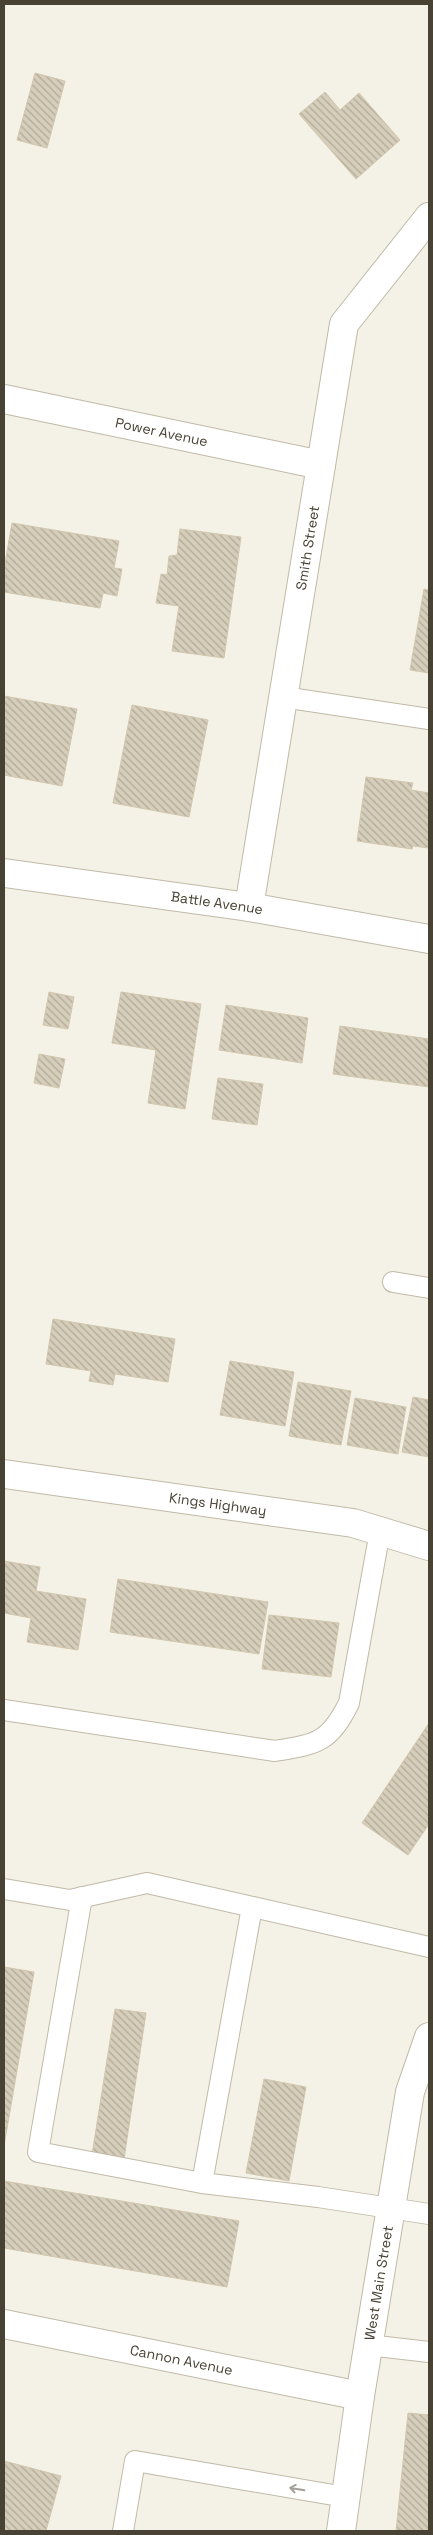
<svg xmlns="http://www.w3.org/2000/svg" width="433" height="2535" font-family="'Space Grotesk',sans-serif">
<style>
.building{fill:url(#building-back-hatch);stroke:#d2c7ad}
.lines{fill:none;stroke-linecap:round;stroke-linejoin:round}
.lane-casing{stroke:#c0baa7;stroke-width:22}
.street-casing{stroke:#c0baa7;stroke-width:30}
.lane{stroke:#fff;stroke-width:20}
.street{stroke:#fff;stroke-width:28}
.oneway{stroke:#a3a09a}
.labels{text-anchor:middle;stroke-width:4;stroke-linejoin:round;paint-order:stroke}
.street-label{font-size:14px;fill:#474234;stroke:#fff}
</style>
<defs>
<pattern id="building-back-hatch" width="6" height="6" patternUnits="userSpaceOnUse" patternTransform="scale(1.25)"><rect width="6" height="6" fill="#d6ceba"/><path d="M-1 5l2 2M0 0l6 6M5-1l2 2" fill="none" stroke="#afa998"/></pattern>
</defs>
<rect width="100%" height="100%" fill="#f4f1e6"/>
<g class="building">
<polygon points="35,73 65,81 47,148 17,140"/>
<polygon points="325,92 340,110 359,93 400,140 356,179 299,114"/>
<polygon points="12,523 119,541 114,568 122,569 117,596 103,593 100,608 4,592 4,569"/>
<polygon points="180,529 241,537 224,658 172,651 179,606 156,603 161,574 167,575 169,556 177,555"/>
<polygon points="424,589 429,590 429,673 410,670"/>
<polygon points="4,696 77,709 62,786 4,775"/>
<polygon points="132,705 208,720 189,817 113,803"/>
<polygon points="366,777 413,783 411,790 429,793 429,848 413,846 412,849 357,841"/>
<polygon points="49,992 74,997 68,1029 43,1025"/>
<polygon points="121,992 201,1004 185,1109 148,1103 156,1050 112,1043"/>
<polygon points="226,1005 308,1018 302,1063 219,1050"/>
<polygon points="340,1026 429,1039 429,1087 333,1074"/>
<polygon points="39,1054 65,1059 59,1088 34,1083"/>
<polygon points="218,1078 263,1084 257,1125 212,1119"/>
<polygon points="53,1319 175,1339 168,1382 115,1374 113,1385 89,1381 91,1371 46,1364"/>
<polygon points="230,1361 294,1372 285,1426 220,1415"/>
<polygon points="298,1382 351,1391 341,1445 289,1436"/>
<polygon points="413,1397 429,1400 429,1457 402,1452"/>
<polygon points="355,1398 406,1407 398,1454 347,1445"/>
<polygon points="4,1561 40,1567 36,1591 86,1599 78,1650 27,1642 31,1618 4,1613"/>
<polygon points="118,1579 268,1602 259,1654 110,1632"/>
<polygon points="269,1615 339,1623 331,1677 262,1669"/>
<polygon points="429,1723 429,1824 408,1855 362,1823"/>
<polygon points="4,1967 34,1972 4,2146"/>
<polygon points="115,2009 146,2013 124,2159 92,2155"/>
<polygon points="264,2079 306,2087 289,2181 246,2173"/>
<polygon points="4,2181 239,2221 227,2287 4,2248"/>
<polygon points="408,2413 429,2415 429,2531 396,2531"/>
<polygon points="4,2461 61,2476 46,2531 4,2531"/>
</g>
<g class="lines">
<g class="lane-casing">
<g id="lane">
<polyline points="283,697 429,719"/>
<polyline points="393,1282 429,1288"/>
<path d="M 4,1710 L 275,1751 C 317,1744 329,1743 349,1703 L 380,1531"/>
<polyline points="4,1889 70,1900 147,1883 429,1947"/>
<polyline points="82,1897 38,2152 202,2183 318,2197 429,2214"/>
<polyline points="202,2183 252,1907"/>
<polyline points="368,2345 429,2352"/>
<polyline points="123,2531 135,2461 345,2497"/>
</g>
</g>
<g class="street-casing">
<g id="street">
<path id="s1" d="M 4,399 L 321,465"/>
<path id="s2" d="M 4,873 L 249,907 L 429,939"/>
<path id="s3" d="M 249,907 L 344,324 L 429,217"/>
<path id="s4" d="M 4,1474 L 353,1523 L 429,1546"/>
<path id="s5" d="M 4,2324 L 360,2396"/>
<path id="s6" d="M 341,2531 L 360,2396 L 410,2092 L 429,2037"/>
</g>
</g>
<use href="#lane" class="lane"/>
<use href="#street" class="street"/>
</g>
<defs><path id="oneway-shaft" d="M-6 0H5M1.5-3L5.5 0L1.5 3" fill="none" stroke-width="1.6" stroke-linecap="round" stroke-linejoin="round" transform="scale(1.25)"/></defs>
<use class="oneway" href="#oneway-shaft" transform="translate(297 2489) rotate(-170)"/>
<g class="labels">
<g class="street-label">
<text dy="5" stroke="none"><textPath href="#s1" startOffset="161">Power Avenue</textPath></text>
<text dy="5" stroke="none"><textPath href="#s3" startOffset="364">Smith Street</textPath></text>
<text dy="5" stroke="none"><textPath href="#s2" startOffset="215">Battle Avenue</textPath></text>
<text dy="5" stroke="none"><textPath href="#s4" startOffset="216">Kings Highway</textPath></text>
<text dy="5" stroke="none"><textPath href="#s6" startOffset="251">West Main Street</textPath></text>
<text dy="5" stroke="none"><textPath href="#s5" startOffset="181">Cannon Avenue</textPath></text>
</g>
</g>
<rect width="433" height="2535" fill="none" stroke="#474234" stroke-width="10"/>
</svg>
